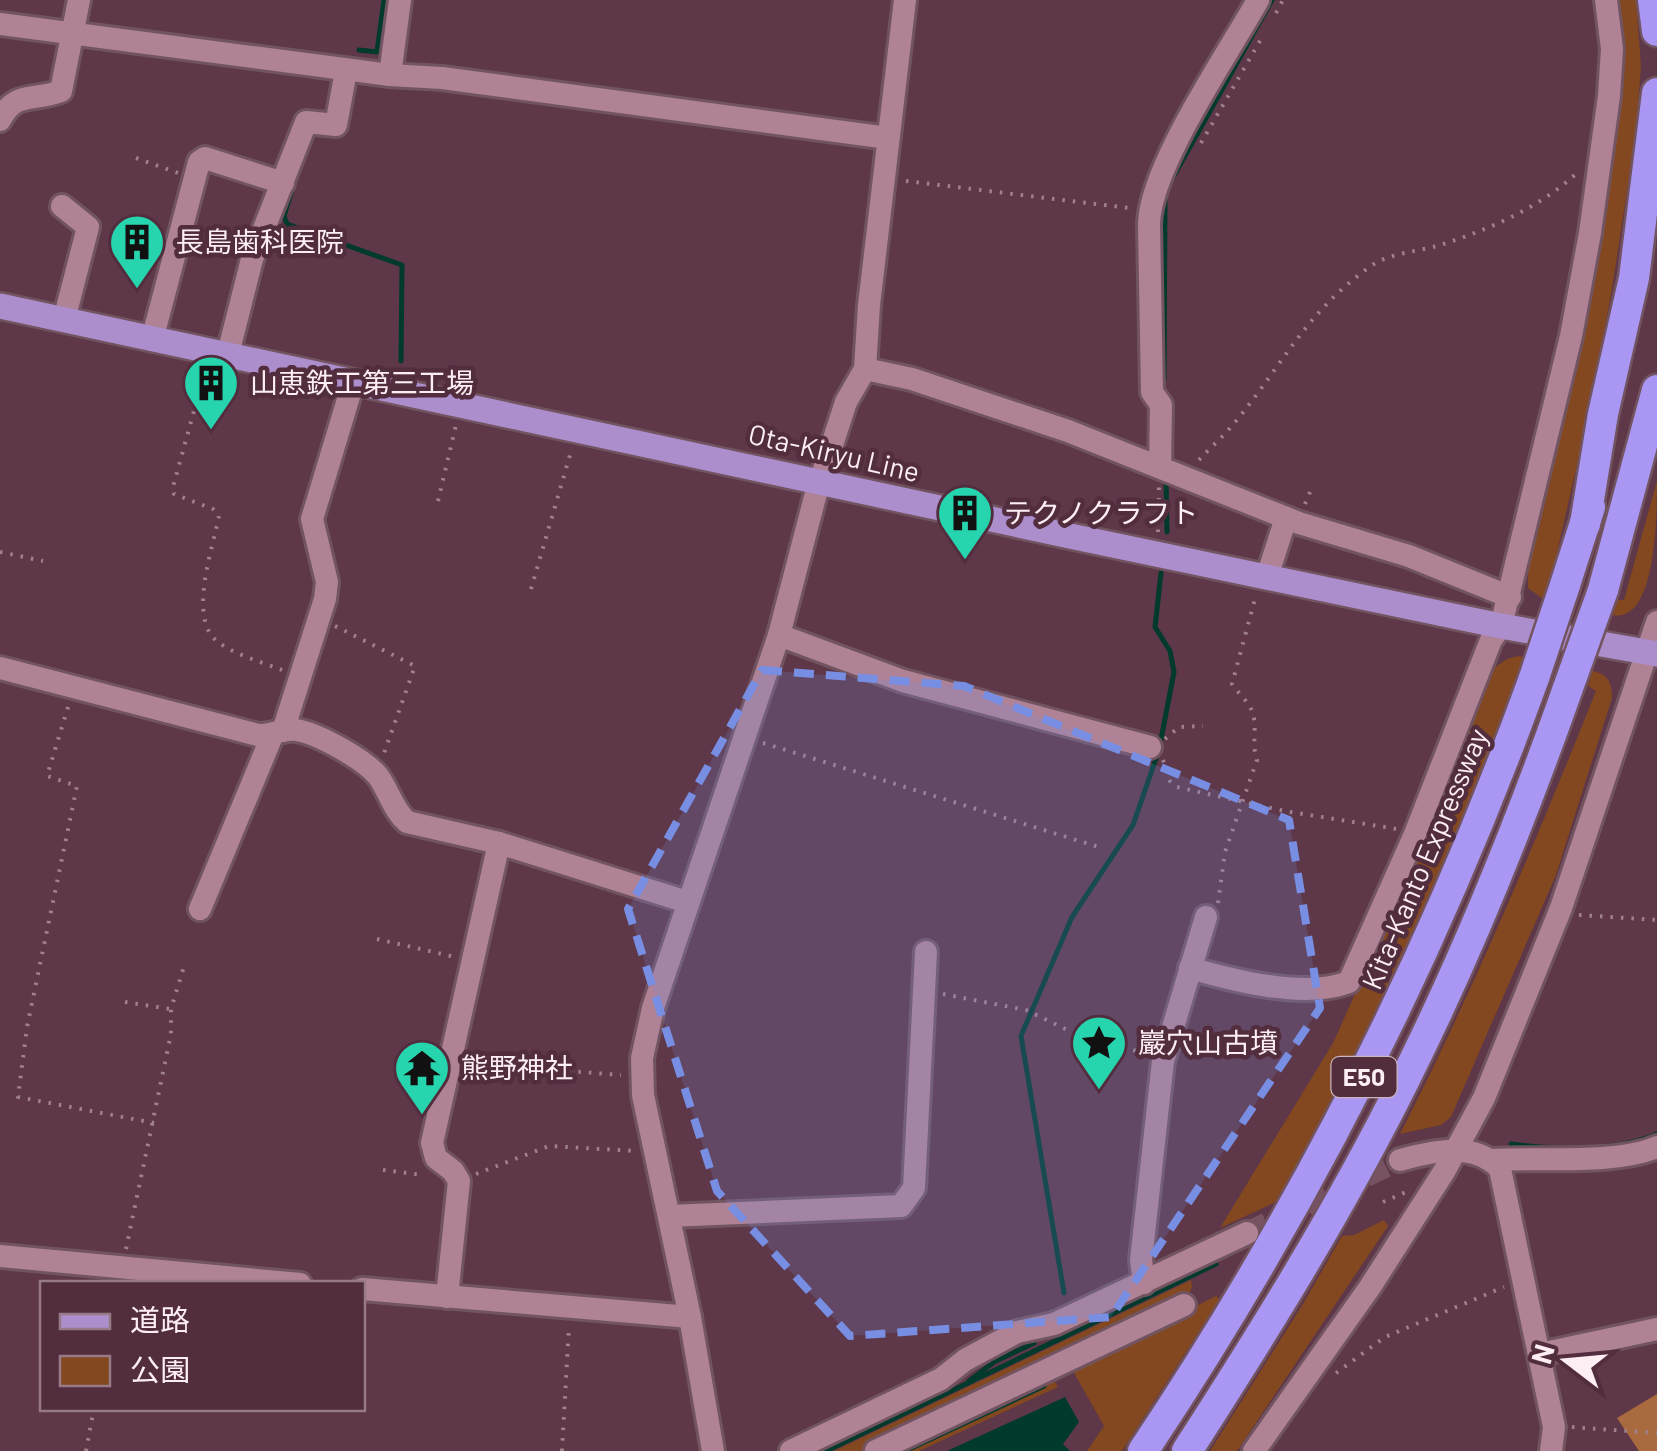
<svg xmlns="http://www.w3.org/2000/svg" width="1657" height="1451" font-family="Barlow,'Noto Sans JP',sans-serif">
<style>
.green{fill:#83481f}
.forest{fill:#aa6a40}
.water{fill:#003a2d}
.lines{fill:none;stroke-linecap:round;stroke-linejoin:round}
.stream{stroke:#003a2d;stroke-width:5}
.minor-tunnel{stroke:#765262;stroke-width:22;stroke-dasharray:22 11;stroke-linecap:butt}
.minor-casing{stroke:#725461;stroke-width:28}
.major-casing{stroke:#725461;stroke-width:30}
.highway-casing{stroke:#725461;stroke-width:35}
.path{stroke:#9f828e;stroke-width:4;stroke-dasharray:2.5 8;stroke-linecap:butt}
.minor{stroke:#af8295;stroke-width:22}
.major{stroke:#ac8ecd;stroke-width:25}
.highway{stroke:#aa96f3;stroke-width:30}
.highway-bridge-casing{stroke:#725461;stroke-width:35;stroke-linecap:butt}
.highway-bridge{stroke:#aa96f3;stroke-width:30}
.marked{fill:#778ee3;fill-opacity:0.2;stroke:#778ee3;stroke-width:8;stroke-dasharray:20 12;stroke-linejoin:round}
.labels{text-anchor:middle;stroke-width:9;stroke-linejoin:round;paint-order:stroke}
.shield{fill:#522d3e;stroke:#cab4bd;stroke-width:2.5}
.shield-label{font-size:25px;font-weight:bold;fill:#fdeef3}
.poi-label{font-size:28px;fill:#fdeef3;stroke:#522d3e;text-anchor:start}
.street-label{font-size:28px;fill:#fdeef3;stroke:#522d3e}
</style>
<rect width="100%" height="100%" fill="#5e3748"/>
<g class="green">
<polygon points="1615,0 1636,0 1641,66 1636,132 1612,289 1588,417 1546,601 1528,588 1528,570 1556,438"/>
<path d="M 1657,481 C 1657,512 1657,624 1613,615 L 1617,600 L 1624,600 Z"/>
<polygon points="1518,656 1523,657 1520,668 1443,871 1362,1047 1278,1201 1220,1228 1333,1043 1432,822 1491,670 1507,659"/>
<path d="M 1592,671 C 1608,674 1612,682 1612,698 L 1556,875 L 1451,1117 L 1441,1125 L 1400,1134 C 1474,989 1536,841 1596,691 L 1588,686 Z"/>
<polygon points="1384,1220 1388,1226 1237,1451 1210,1451 1303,1304 1342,1236 1354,1235"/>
<polygon points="1191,1280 1192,1287 1187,1298 863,1451 834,1451"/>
<polygon points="1216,1296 1220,1299 1122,1451 1087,1451 1104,1426 1072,1369"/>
<polygon points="1050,1375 1058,1387 919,1451 891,1451"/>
</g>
<polygon class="forest" points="1657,1394 1657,1451 1639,1451 1617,1418"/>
<polygon class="water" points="1065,1397 1079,1422 1063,1444 1070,1451 947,1451"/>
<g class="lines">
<g class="stream">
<polyline points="359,50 377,52 384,0"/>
<polyline points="1172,179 1272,0"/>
<polyline points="294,183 284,216 287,224 402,265 401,361"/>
<polyline points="1164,380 1165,198"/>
<polyline points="1166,480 1167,532"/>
<path d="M 1511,1144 C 1556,1150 1615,1152 1657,1134"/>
<polyline points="1064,1293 1021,1036 1072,917 1133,825 1159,750 1174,672 1170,651 1155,627 1161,573"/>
<polyline points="969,1381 994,1362 1034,1343"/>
<polyline points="826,1451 1216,1264"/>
<polyline points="905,1451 1044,1386"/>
</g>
<polyline class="minor-tunnel" points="1247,1233 1400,1160"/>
<g class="minor-casing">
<g id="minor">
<polyline points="400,0 390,75 442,78 888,138"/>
<polyline points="0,24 390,75"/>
<path d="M 0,120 C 16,90 32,102 61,91 L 79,0"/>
<polyline points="62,206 88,227 64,320"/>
<polyline points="152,340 199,162 205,158 283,183"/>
<polyline points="231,357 231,342 252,259 306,122 336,125 346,71"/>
<polyline points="865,369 912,379 1068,431 1299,523 1409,556 1510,597"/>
<path d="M 1160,467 L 1161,405 L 1152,392 L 1149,224 C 1150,167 1228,54 1258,0"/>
<polyline points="1267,577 1286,518"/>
<polyline points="779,635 903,681 1150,747"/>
<path d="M 0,668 L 258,735 C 271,736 283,728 296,730 C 317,733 364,759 378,776 C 389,791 393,810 407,822 L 499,843 L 687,902"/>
<polyline points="283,731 325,599 327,582 312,519 353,383"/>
<polyline points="200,909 272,736"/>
<path d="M 1190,968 C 1235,981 1305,999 1349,982 L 1415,834 L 1491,640 L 1501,626 L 1571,336 L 1590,233 L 1609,96 L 1612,49 L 1606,0"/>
<path d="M 1400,1160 C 1433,1151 1474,1141 1500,1169 L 1554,1427 L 1551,1451"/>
<path d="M 1491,1160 C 1538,1157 1616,1165 1657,1147"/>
<polyline points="669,1216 901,1206 914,1188 926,952"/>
<polyline points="0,1256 300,1284"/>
<polyline points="1144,1283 1141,1260 1163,1061 1206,917"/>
<polyline points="362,1289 690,1317"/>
<polyline points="447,1297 459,1181 453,1171 436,1158 432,1143 499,843"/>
<polyline points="1540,1354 1657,1329"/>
<polyline points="713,1451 690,1317 643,1095 642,1058 653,1008 779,635 815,497 846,402 865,369 869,305 905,0"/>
<polyline points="791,1451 941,1379 965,1360 1017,1332 1054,1324 1247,1233"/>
<polyline points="876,1451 1184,1305"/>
<polyline points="1254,1451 1370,1287 1445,1170 1484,1098 1561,908 1657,622"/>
</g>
</g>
<g class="major-casing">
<polyline id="major" points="0,306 1070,536 1501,626 1657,654"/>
</g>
<g class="highway-casing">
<g id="highway">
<polyline points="1653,0 1657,31"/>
<polyline points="1585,524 1603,414 1634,278 1657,93"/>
<polyline points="1565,585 1590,507"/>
<polyline points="1603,590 1657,390"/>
<path d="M 1143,1451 C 1305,1209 1435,952 1534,678"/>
<path d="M 1187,1451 C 1265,1330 1341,1208 1405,1079 C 1468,953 1521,821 1568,688"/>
</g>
</g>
<g class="path">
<polyline points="1276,13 1283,0"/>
<polyline points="1201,143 1264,34"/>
<polyline points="136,158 178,173"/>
<polyline points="906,181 1129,208"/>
<path d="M 205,371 L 173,487 L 174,494 L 213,509 L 219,516 C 213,548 187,619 218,642 C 235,655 262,662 282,670"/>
<path d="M 1199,460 C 1211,447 1225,435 1236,421 C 1283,364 1307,311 1371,266 C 1390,253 1415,252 1437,246 C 1488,230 1538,209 1578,172"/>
<polyline points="438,501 456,425"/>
<polyline points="1305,504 1310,492"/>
<polyline points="1158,532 1159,487"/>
<polyline points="0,552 43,561"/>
<polyline points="531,589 572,448"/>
<polyline points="335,626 415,666 383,756"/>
<polyline points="68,707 47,776 77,786 27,1027 18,1097 154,1123"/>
<polyline points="1165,739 1179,727 1203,726"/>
<polyline points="763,743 1102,848"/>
<polyline points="1163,760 1170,781 1177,787 1284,811 1397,829"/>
<path d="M 1218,903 L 1225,852 L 1257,760 C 1251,744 1258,726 1252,711 C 1248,701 1238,693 1232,684 L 1256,595"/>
<polyline points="1579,915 1657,920"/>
<polyline points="377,939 455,957"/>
<polyline points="943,994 1026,1010 1080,1036 1144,1053"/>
<polyline points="125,1002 170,1009"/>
<polyline points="526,1068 621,1075"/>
<polyline points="383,1170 423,1175"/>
<polyline points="476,1174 549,1146 636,1151"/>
<polyline points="1383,1202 1406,1192"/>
<polyline points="126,1249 171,1034 171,1009 185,963"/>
<polyline points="1336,1373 1385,1337 1504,1287"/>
<polyline points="1572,1427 1657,1433"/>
<polyline points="86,1451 94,1408"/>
<polyline points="562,1451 569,1326"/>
</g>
<use href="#minor" class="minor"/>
<use href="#major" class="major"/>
<use href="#highway" class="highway"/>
<g class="highway-bridge-casing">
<g id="highway-bridge">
<polyline points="1534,678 1565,585"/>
<polyline points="1568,688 1603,590"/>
</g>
</g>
<use href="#highway-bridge" class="highway-bridge"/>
</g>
<path class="marked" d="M 762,670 L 964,686 L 1289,820 L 1320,1008 L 1111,1317 L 850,1336 L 717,1191 L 628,909 Z"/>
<defs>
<g id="building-pin" transform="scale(2.875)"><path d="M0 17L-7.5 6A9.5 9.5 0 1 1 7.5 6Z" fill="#26d5ae" stroke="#522d3e"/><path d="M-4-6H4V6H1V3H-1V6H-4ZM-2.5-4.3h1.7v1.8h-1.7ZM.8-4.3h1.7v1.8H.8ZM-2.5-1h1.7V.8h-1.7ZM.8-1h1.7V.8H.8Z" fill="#111"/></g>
<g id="sight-pin" transform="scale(2.875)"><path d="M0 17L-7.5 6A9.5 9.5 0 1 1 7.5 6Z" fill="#26d5ae" stroke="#522d3e"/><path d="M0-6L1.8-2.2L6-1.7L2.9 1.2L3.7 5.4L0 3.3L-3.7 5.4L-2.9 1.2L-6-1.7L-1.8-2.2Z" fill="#111"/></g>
<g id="temple-pin" transform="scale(2.875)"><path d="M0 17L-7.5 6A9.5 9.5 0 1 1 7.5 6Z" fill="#26d5ae" stroke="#522d3e"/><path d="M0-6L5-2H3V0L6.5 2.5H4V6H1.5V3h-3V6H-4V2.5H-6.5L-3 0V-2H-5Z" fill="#111"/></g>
</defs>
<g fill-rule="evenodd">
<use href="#building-pin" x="137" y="242"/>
<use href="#building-pin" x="211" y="383"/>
<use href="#building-pin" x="965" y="513"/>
<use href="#sight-pin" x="1099" y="1043"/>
<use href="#temple-pin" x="422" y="1068"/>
</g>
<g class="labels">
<rect class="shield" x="1331.5" y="1057" width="65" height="40" rx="8"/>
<g class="shield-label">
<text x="1364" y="1086">E50</text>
</g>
<g class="poi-label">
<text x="176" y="252">長島歯科医院</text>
<text x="250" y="393">山恵鉄工第三工場</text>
<text x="1004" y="523">テクノクラフト</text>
<text x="1138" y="1053">巖穴山古墳</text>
<text x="461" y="1078">熊野神社</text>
</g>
<g class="street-label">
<text transform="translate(834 453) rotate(13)" y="10">Ota-Kiryu Line</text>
<text transform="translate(1425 859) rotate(-67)" y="10">Kita-Kanto Expressway</text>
</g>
</g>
<rect x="40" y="1281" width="325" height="130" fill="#522d3e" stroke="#967a86" stroke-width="2.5"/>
<rect x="60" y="1314" width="50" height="15" fill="#ac8ecd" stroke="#967a86" stroke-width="2.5"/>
<text x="130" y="1331" font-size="30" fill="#fdeef3">道路</text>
<rect x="60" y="1356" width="50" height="30" fill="#83481f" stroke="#967a86" stroke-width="2.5"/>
<text x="130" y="1381" font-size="30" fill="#fdeef3">公園</text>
<g transform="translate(1567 1361) rotate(286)" stroke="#522d3e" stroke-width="8" paint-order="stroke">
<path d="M0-8L18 38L0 25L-18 38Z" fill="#fdeef3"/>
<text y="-15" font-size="28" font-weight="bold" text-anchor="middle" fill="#fdeef3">N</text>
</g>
</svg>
